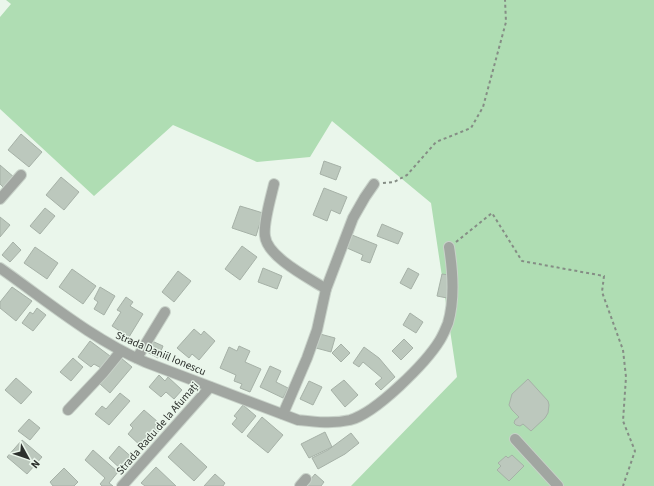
<svg xmlns="http://www.w3.org/2000/svg" width="654" height="486" font-family="'Source Sans 3',sans-serif">
<style>
.green{fill:#afddb3}
.building{fill:#bcc8bd;stroke:#a6b1a7}
.lines{fill:none;stroke-linecap:round;stroke-linejoin:round}
.minor-casing{stroke:#c8d2c9;stroke-width:12}
.path{stroke:#858d85;stroke-width:2;stroke-dasharray:3 3;stroke-linecap:butt}
.minor{stroke:#a1a6a1;stroke-width:10}
.labels{text-anchor:middle;stroke-width:3;stroke-linejoin:round;paint-order:stroke}
.street-label{font-size:11px;fill:#2c302c;stroke:#eaf6eb}
</style>
<rect width="100%" height="100%" fill="#eaf6eb"/>
<polygon class="green" points="6,0 654,0 654,486 351,486 457,377 431,203 332,121 310,157 257,162 173,125 94,196 0,109 0,17 11,4"/>
<g class="building">
<polygon points="21,134 42,152 29,167 8,150"/>
<polygon points="324,161 341,167 336,180 320,174"/>
<polygon points="0,165 15,178 5,189 0,184"/>
<polygon points="61,177 79,192 64,210 46,195"/>
<polygon points="324,188 347,197 340,214 331,210 327,221 313,215"/>
<polygon points="240,206 263,213 256,236 232,228"/>
<polygon points="45,208 55,216 40,234 30,226"/>
<polygon points="0,217 10,225 0,237"/>
<polygon points="382,224 403,233 398,244 377,236"/>
<polygon points="352,235 377,245 370,263 361,260 363,255 347,248"/>
<polygon points="13,242 21,250 10,262 2,255"/>
<polygon points="242,246 257,257 240,280 225,269"/>
<polygon points="35,247 58,263 47,279 24,263"/>
<polygon points="263,268 282,276 277,289 258,282"/>
<polygon points="408,268 419,274 411,289 400,283"/>
<polygon points="72,269 96,286 83,304 59,287"/>
<polygon points="178,271 191,281 174,302 162,292"/>
<polygon points="442,274 449,275 450,282 447,298 437,296"/>
<polygon points="12,287 32,301 16,321 0,308 0,302"/>
<polygon points="100,287 115,296 104,315 94,309 98,302 94,299"/>
<polygon points="126,297 133,302 130,306 143,314 129,337 112,326 121,312 117,310"/>
<polygon points="37,308 46,315 33,331 22,323 30,312 33,314"/>
<polygon points="410,313 423,322 416,333 403,325"/>
<polygon points="194,329 201,335 204,331 215,341 199,360 192,354 189,358 177,348"/>
<polygon points="320,334 335,338 331,352 316,348"/>
<polygon points="404,339 413,348 401,360 392,351"/>
<polygon points="90,341 110,356 101,368 94,364 91,367 78,357"/>
<polygon points="152,341 163,346 158,358 147,352"/>
<polygon points="341,344 350,353 341,362 332,353"/>
<polygon points="239,346 250,351 245,362 261,369 250,392 240,388 242,384 234,381 236,375 220,368 229,347 237,351"/>
<polygon points="364,347 379,358 395,377 381,390 375,384 382,378 363,362 359,367 353,363"/>
<polygon points="73,358 83,367 71,381 60,372"/>
<polygon points="121,358 132,367 110,393 100,384"/>
<polygon points="270,366 281,371 276,382 288,388 283,398 260,387"/>
<polygon points="159,375 165,381 168,377 182,390 174,399 166,392 161,397 149,387"/>
<polygon points="16,378 32,392 21,404 5,390"/>
<polygon points="528,379 548,401 549,405 548,413 545,418 531,431 523,424 520,426 516,425 514,423 515,420 519,417 512,410 509,405 512,394"/>
<polygon points="344,380 358,395 345,407 331,390"/>
<polygon points="309,381 322,387 313,405 300,399"/>
<polygon points="120,393 130,401 109,425 95,414 102,406 106,409"/>
<polygon points="243,405 256,416 242,433 232,424 237,418 234,416"/>
<polygon points="144,410 158,422 155,425 161,429 143,448 128,434 133,428 130,425"/>
<polygon points="262,417 283,435 268,453 247,436"/>
<polygon points="29,419 40,428 30,440 18,431"/>
<polygon points="325,432 332,447 309,458 301,444"/>
<polygon points="351,433 359,443 345,454 318,469 312,458 328,450"/>
<polygon points="22,440 42,457 27,474 7,457"/>
<polygon points="181,443 207,467 194,481 168,457"/>
<polygon points="119,446 135,460 124,472 109,458"/>
<polygon points="93,450 118,472 109,483 113,486 102,486 100,484 105,478 85,460"/>
<polygon points="512,455 524,466 509,481 497,470 501,466 498,463 506,456 508,458"/>
<polygon points="156,467 176,486 145,486 141,483"/>
<polygon points="64,468 78,482 74,486 53,486 50,482"/>
<polygon points="215,474 225,483 223,486 204,486"/>
<polygon points="315,474 324,482 321,486 305,486"/>
</g>
<g class="lines">
<g class="minor-casing">
<g id="minor">
<path d="M 274,184 C 271,197 263,223 265,236 C 267,257 309,278 326,289"/>
<polyline points="0,199 21,175"/>
<path d="M 0,268 C 47,301 92,339 145,362 L 298,420 C 316,422 333,424 350,420 C 376,413 426,363 440,340 C 443,335 446,328 448,323 C 455,299 453,272 449,247"/>
<polyline points="137,358 165,312"/>
<polyline points="68,410 103,373 121,351"/>
<polyline points="283,414 307,358 317,330 326,289 353,218 365,197 374,184"/>
<polyline points="515,439 558,486"/>
<polyline points="122,486 210,387"/>
<polyline points="300,486 306,479"/>
</g>
</g>
<g class="path">
<polyline points="383,183 394,182 407,175 436,142 471,128 483,107 506,22 505,0"/>
<polyline points="456,242 492,213 522,261 604,276 602,292 623,350 626,377 623,421 635,451 623,486"/>
</g>
<use href="#minor" class="minor"/>
</g>
<g class="labels">
<g class="street-label">
<text transform="translate(161 353) rotate(23)" y="4">Strada Daniil Ionescu</text>
<text transform="translate(157 428) rotate(-49)" y="4">Strada Radu de la Afumați</text>
</g>
</g>
<g transform="translate(28 458) rotate(130)" stroke="#eaf6eb" stroke-width="3" paint-order="stroke">
<path d="M0-3L7 15L0 10L-7 15Z" fill="#2c302c"/>
<text y="-6" font-size="11" font-weight="bold" text-anchor="middle" fill="#2c302c">N</text>
</g>
</svg>
